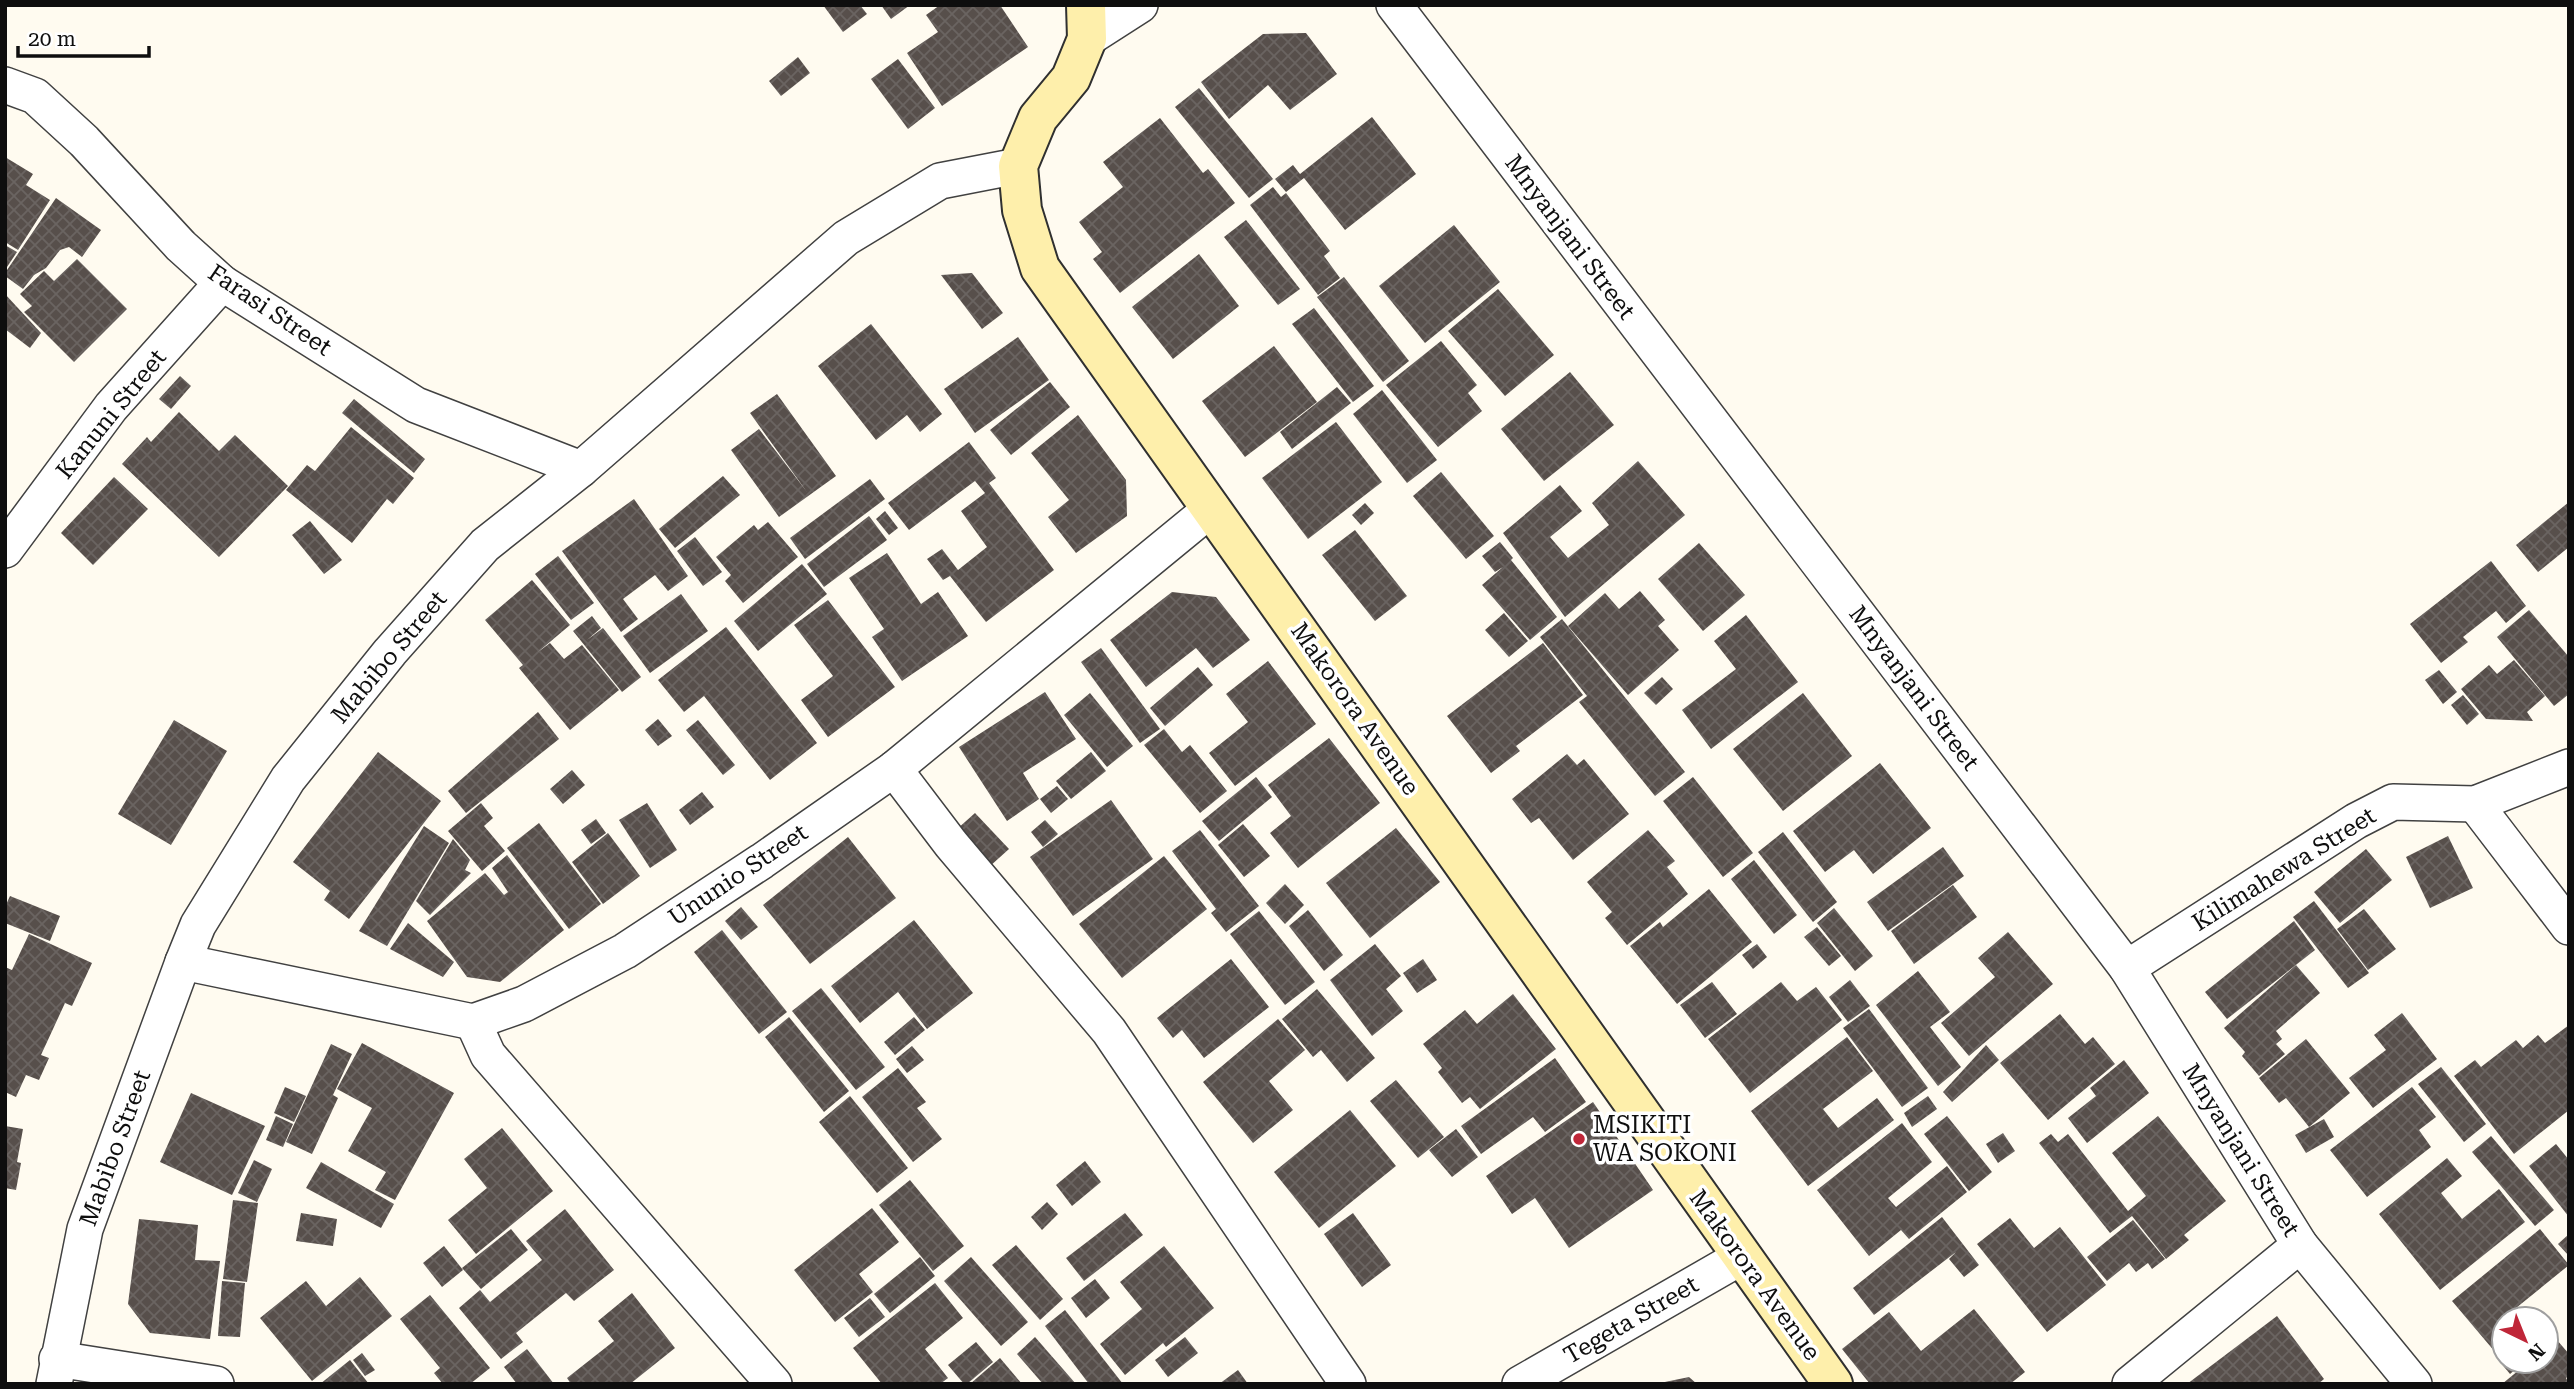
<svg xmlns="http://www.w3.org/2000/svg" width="2574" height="1389" font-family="'Roboto Serif',serif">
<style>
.building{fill:url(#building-cross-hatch)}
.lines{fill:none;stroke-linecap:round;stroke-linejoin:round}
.street-casing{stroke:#414141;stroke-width:38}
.secondary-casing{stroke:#303030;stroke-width:42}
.street{stroke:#fff;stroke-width:35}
.secondary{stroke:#feefab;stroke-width:38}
.poi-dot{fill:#bf2638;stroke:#fff;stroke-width:2.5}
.labels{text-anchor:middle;stroke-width:7;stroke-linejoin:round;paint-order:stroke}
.street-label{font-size:24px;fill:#0e0e0e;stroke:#fff}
.poi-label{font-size:24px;fill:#0e0e0e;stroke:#fff;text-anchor:start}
</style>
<defs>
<pattern id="building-cross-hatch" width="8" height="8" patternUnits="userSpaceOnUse" patternTransform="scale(1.75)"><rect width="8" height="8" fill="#574f4b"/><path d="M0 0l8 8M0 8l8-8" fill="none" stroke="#6a6461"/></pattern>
</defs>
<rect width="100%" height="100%" fill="#fffbf0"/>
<g class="building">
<polygon points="823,5 860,5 867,14 843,32"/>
<polygon points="881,5 910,5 891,19"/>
<polygon points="940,5 1000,5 1028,47 942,106 907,53 938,32 926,15"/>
<polygon points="1306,33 1337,74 1290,110 1268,85 1229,119 1201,82 1263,34"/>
<polygon points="798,57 810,73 781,96 769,81"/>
<polygon points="898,59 935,108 908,129 871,79"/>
<polygon points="1199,88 1273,179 1249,198 1175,107"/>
<polygon points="1372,117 1416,174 1345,230 1304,178 1286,192 1275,179 1293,165 1300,174"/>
<polygon points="1160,118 1203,173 1208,169 1235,203 1120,293 1093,259 1102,252 1079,222 1123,187 1103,162"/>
<polygon points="5,157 33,174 26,185 50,200 18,250 5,242"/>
<polygon points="1273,187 1281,197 1286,193 1330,251 1324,256 1340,278 1318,295 1250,205"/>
<polygon points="56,198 101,230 82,257 69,247 60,250 46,268 34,275 23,289 5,276 5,273"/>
<polygon points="1246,220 1300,289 1278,305 1224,237"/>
<polygon points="1454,225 1500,282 1425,343 1379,286"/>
<polygon points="5,245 17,252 5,270"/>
<polygon points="1199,254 1239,306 1173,359 1132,307"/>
<polygon points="77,259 127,309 74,362 24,312 32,306 20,294 44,271 54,281"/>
<polygon points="972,273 1003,313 982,329 941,275"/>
<polygon points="1344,277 1409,361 1383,382 1317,297"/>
<polygon points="1498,289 1554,355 1505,396 1448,331"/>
<polygon points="5,294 41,333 30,348 5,329"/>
<polygon points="1314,308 1374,386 1353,402 1292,324"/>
<polygon points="871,324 942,414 920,432 907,415 876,440 818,366"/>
<polygon points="1018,337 1049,380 975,433 944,389"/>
<polygon points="1441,341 1477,385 1468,393 1482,411 1438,447 1386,385"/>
<polygon points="1274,346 1317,402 1245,457 1202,401"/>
<polygon points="1570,372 1614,425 1544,481 1501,429"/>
<polygon points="180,376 191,386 171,409 159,399"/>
<polygon points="1050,382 1070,407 1011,455 990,430"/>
<polygon points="1337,387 1351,403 1292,449 1280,432"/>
<polygon points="1382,390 1437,460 1407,483 1353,414"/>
<polygon points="777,394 836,476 779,517 731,450 759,429 807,492 750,413"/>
<polygon points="354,399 425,459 414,473 342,413"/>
<polygon points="179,412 219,451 235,435 288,486 219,557 122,464 147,437 151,442"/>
<polygon points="1078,415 1126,480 1127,516 1076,553 1048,517 1069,500 1031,453"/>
<polygon points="1336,422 1382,482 1308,539 1262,478"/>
<polygon points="351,427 414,478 393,504 387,499 352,543 286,490 307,465 315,471"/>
<polygon points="969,442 996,478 989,483 1054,570 986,622 950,576 943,580 927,559 942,549 958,570 987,547 961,511 985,493 975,481 909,530 888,503"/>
<polygon points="1638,461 1685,515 1565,617 1503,533 1560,485 1582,511 1550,537 1568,558 1609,525 1592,503"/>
<polygon points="1441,472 1494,536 1466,559 1413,496"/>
<polygon points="723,476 740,495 675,548 659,529"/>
<polygon points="114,477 148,509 93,565 61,533"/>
<polygon points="870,479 885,499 805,559 790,538"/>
<polygon points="634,499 688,576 668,591 655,575 623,599 638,619 621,632 562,551"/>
<polygon points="2569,502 2569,547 2538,572 2516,545"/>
<polygon points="1365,503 1374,513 1361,525 1352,515"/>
<polygon points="885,511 898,528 889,535 876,519"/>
<polygon points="869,516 887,540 824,587 807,564"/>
<polygon points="310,521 342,560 324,574 292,535"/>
<polygon points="768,522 798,557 743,603 725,581 731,575 716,557 754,525 758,530"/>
<polygon points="1355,530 1407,596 1375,621 1322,555"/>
<polygon points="695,537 722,572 703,586 677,551"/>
<polygon points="1500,542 1513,558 1511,560 1557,617 1530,640 1482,585 1503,567 1495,572 1482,556"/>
<polygon points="1699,543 1745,595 1703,631 1658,579"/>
<polygon points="887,553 921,604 938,592 968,636 902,681 872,637 884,629 849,578"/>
<polygon points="558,556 594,603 571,620 535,574"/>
<polygon points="2491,561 2526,606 2506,623 2496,611 2463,637 2468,642 2441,663 2410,624"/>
<polygon points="802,564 827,594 758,651 734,621"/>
<polygon points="532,580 570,625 538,652 550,643 564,659 582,645 619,690 570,730 519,668 523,665 485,620"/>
<polygon points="1640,591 1665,620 1658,626 1679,650 1628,695 1568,626 1605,593 1619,609"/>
<polygon points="1172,592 1216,597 1250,640 1213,668 1196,648 1146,687 1110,640"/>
<polygon points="681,594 708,631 650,673 623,636"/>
<polygon points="828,600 895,687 828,737 801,700 833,676 794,625"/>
<polygon points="2529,610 2569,657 2569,694 2554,706 2497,637"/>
<polygon points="1504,613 1528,641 1509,657 1485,630"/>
<polygon points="1746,615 1798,682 1711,749 1682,710 1736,669 1714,641"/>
<polygon points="592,616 601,628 587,640 603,628 641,677 622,692 573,631"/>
<polygon points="1562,619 1685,772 1655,796 1579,702 1587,696 1540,637"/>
<polygon points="726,627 817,743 770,780 704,696 684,712 658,680"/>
<polygon points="1543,643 1583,695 1516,746 1520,751 1491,773 1447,716"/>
<polygon points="1101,648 1160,729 1140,743 1081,662"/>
<polygon points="2514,660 2545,696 2527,712 2533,721 2486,719 2461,689 2489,665 2497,674"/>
<polygon points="1268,661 1316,724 1235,786 1209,753 1248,722 1226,694"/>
<polygon points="1198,667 1213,685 1165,726 1150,708"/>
<polygon points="2439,670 2457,692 2443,704 2425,680"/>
<polygon points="1662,677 1673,689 1656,705 1644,693"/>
<polygon points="1045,692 1076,739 1023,773 1039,799 1007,821 959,747"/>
<polygon points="1090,693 1133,746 1107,767 1064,715"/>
<polygon points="1803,693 1852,756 1783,811 1733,749"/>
<polygon points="2463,695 2479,714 2467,725 2451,705"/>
<polygon points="538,712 559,739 466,813 448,791"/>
<polygon points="658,719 672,736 658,746 645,730"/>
<polygon points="174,720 227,751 171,845 118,814"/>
<polygon points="698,720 735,765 723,775 686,730"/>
<polygon points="1164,729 1182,752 1190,745 1227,791 1200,813 1144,745"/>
<polygon points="1329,738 1380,803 1298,868 1270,833 1291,816 1268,785"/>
<polygon points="378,752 441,801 349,919 324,900 330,891 293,862"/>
<polygon points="1091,752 1106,771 1071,799 1056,781"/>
<polygon points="1567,754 1577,765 1584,759 1629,814 1573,860 1539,818 1531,823 1512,799"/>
<polygon points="1880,763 1931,828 1873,874 1854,850 1825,872 1793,831"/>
<polygon points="572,770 585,785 563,804 550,789"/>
<polygon points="1256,777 1272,797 1219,841 1202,821"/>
<polygon points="1693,777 1753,853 1723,877 1663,801"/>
<polygon points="1057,786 1068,799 1051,813 1040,799"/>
<polygon points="702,792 714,807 690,825 679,810"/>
<polygon points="1111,800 1153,859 1073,916 1030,857"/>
<polygon points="481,803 493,818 484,826 505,851 482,871 448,831"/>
<polygon points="647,803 677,850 650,868 619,820"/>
<polygon points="975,813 1009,849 989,867 956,830"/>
<polygon points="596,819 606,833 591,844 581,830"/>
<polygon points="1045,820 1058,834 1043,847 1031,832"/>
<polygon points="539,823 601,904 569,929 507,848"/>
<polygon points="1243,824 1270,856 1244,877 1218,845"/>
<polygon points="424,826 449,843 387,946 359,931"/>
<polygon points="1396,828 1440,882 1370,938 1326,883"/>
<polygon points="1200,830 1259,906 1226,932 1211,913 1216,909 1172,851"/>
<polygon points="1648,830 1675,861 1667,867 1688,894 1627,945 1605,918 1612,912 1587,882"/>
<polygon points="1783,832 1837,902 1813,922 1758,852"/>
<polygon points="608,833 640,876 603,904 572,862"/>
<polygon points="2448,836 2473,888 2430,908 2406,857"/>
<polygon points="848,837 896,898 810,964 763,905"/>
<polygon points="453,839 470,860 465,870 471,873 430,915 416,901"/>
<polygon points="1943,847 1964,876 1888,931 1867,902"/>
<polygon points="2366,849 2392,880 2340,923 2314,892"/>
<polygon points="507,855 564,930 500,982 467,977 427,921 485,873 504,895 508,892 492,868"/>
<polygon points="1164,856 1207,909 1122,978 1079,924"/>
<polygon points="1754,860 1797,915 1774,934 1731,879"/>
<polygon points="1285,884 1304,905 1285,924 1266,903"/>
<polygon points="1953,885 1977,917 1914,964 1891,931"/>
<polygon points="1709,889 1752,942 1677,1004 1630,946 1660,922 1663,927"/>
<polygon points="10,896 60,916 50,941 5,923 5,907"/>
<polygon points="2314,901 2369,973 2348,988 2293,917"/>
<polygon points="741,907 758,927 741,940 725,921"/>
<polygon points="1834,908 1873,956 1855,971 1817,923"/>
<polygon points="2364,909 2396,949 2368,970 2337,929"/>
<polygon points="1308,910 1343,955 1324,971 1289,926"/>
<polygon points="1259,911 1315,982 1285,1005 1230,934"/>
<polygon points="914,920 973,993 927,1029 898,992 860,1023 831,986"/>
<polygon points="2294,921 2315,950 2227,1019 2205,992"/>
<polygon points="408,923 454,962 443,977 390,949"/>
<polygon points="1817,927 1841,956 1829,966 1804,937"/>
<polygon points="722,930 787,1012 759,1034 694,952"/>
<polygon points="2008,932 2053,984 1969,1056 1941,1023 1995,977 1978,958"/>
<polygon points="29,934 92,963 72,1006 65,1003 41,1055 49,1058 39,1080 26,1075 16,1097 5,1092 5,967 12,970"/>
<polygon points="1375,944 1401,976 1386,989 1403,1011 1372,1036 1330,980"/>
<polygon points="1757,944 1767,957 1753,969 1742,955"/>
<polygon points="1231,959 1269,1007 1204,1058 1182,1030 1173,1038 1157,1018"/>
<polygon points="1423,959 1437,980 1417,993 1403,973"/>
<polygon points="2296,965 2320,993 2276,1031 2282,1039 2276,1044 2285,1054 2259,1076 2242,1056 2245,1052 2224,1028"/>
<polygon points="1918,971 1950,1012 1930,1027 1961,1067 1938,1086 1876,1005"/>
<polygon points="1850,980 1870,1006 1848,1022 1829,997"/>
<polygon points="1712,982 1737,1014 1705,1038 1680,1005"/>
<polygon points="1781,982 1797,1001 1816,987 1842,1020 1750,1093 1708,1039"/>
<polygon points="821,988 885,1067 856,1090 792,1011"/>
<polygon points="1317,989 1375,1058 1347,1082 1321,1050 1313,1057 1282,1019"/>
<polygon points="1513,994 1556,1049 1480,1109 1470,1097 1462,1103 1438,1072 1442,1068 1423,1044 1465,1010 1477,1024"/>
<polygon points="1869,1009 1928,1088 1902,1107 1843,1028"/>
<polygon points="2402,1013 2437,1059 2373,1108 2349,1078 2386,1050 2374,1035"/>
<polygon points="2060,1014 2085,1044 2093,1037 2115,1064 2048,1120 2000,1063"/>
<polygon points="789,1017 849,1091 824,1112 765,1037"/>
<polygon points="914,1017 925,1030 895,1055 884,1042"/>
<polygon points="1278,1019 1305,1050 1269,1081 1293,1110 1253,1143 1203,1082"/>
<polygon points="2569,1025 2569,1110 2514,1154 2454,1076 2475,1060 2481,1067 2516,1040 2523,1048 2538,1035 2545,1043"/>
<polygon points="1847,1037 1873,1071 1823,1109 1838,1128 1877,1098 1894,1120 1808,1186 1751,1111"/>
<polygon points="2306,1039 2350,1093 2309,1127 2286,1098 2279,1103 2259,1078"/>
<polygon points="362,1043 454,1093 395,1200 375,1190 386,1172 348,1151 372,1108 337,1089"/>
<polygon points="331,1044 352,1054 333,1095 338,1098 312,1154 286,1142"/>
<polygon points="1986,1045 1999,1060 1952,1102 1943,1092"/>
<polygon points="912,1046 924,1060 907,1073 896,1059"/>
<polygon points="1555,1058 1586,1102 1545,1132 1533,1117 1481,1154 1461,1126"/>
<polygon points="2124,1060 2149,1093 2087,1143 2068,1118 2096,1096 2090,1088"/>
<polygon points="2441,1067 2486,1124 2464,1142 2418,1084"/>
<polygon points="898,1068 926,1102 917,1108 942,1139 913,1162 862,1097"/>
<polygon points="1396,1080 1444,1137 1418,1158 1370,1101"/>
<polygon points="285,1087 306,1096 294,1122 274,1113"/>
<polygon points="2412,1087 2436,1117 2419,1130 2431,1147 2367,1197 2330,1150"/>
<polygon points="191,1093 265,1126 232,1195 160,1162"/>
<polygon points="850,1096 908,1168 877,1193 819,1122"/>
<polygon points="1928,1096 1937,1109 1912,1127 1904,1113"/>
<polygon points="1593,1102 1653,1190 1569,1248 1535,1198 1512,1214 1486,1176"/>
<polygon points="1350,1110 1396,1166 1319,1228 1274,1172"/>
<polygon points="276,1116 293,1124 283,1147 266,1140"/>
<polygon points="1947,1116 1992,1172 1969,1191 1924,1134"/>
<polygon points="2158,1116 2226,1201 2184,1235 2189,1240 2166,1259 2132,1216 2110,1233 2039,1143 2051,1134 2058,1142 2068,1134 2128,1211 2146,1196 2112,1153"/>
<polygon points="2324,1119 2334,1137 2306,1153 2295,1135"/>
<polygon points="1902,1123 1932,1162 1888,1198 1896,1207 1947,1166 1967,1192 1909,1239 1901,1230 1869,1256 1817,1190"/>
<polygon points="5,1126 23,1129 17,1162 21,1163 16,1190 5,1188"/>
<polygon points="502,1128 553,1191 476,1254 448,1220 487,1188 464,1159"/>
<polygon points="1456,1129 1478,1157 1452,1177 1429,1150"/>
<polygon points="2003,1133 2015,1151 1998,1163 1986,1144"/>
<polygon points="2491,1136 2554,1210 2535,1226 2472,1152"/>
<polygon points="2556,1144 2569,1160 2569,1217 2529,1166"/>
<polygon points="2447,1158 2462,1176 2441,1193 2462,1219 2499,1189 2525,1222 2440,1290 2379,1214"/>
<polygon points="254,1160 272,1169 257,1202 238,1193"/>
<polygon points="1085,1161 1101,1182 1072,1206 1056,1185"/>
<polygon points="321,1162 394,1204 381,1228 306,1188"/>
<polygon points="910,1180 964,1246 933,1271 879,1205"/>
<polygon points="233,1200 258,1203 247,1282 223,1279"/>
<polygon points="1047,1202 1058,1214 1042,1230 1031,1217"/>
<polygon points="872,1208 899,1242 859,1274 873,1292 835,1322 794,1270"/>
<polygon points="565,1209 614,1270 574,1301 566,1293 516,1333 523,1342 501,1359 459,1308 480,1290 490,1302 542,1260 526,1241"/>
<polygon points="301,1213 337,1219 333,1246 296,1241"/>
<polygon points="1125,1213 1143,1235 1084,1281 1066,1258"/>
<polygon points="1353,1213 1391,1265 1362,1287 1324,1234"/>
<polygon points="1942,1217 1979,1265 1964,1277 1949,1259 1956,1252 1874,1315 1853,1288"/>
<polygon points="2010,1218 2034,1248 2060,1227 2106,1285 2047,1332 1977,1244"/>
<polygon points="139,1219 198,1225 195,1260 220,1261 210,1339 150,1333 128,1304"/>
<polygon points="2133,1220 2165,1259 2152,1269 2148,1263 2136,1272 2129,1263 2107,1281 2087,1257"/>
<polygon points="511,1229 528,1250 481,1289 462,1268"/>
<polygon points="2540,1229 2569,1265 2516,1308 2525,1319 2504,1319 2504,1356 2501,1359 2452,1301"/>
<polygon points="2569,1234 2569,1256 2558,1244"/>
<polygon points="1016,1245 1063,1299 1040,1320 992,1265"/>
<polygon points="444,1246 463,1270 442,1287 423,1263"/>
<polygon points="1164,1246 1214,1308 1166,1347 1163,1343 1125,1375 1100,1344 1142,1309 1120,1282"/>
<polygon points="920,1257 935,1276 890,1313 874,1294"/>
<polygon points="971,1257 1028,1322 1001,1346 944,1281"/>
<polygon points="360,1277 392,1316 312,1381 260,1318 306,1281 326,1306"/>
<polygon points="1095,1279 1110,1298 1086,1318 1071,1298"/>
<polygon points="222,1281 245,1283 240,1337 218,1336"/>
<polygon points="935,1283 963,1318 925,1349 948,1378 940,1384 882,1384 853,1348"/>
<polygon points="632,1293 675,1348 630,1384 571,1384 567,1378 614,1341 598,1321"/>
<polygon points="430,1295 490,1368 470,1384 443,1384 434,1373 440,1368 400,1319"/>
<polygon points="870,1298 885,1317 859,1337 844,1318"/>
<polygon points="1974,1309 2025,1372 2010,1384 1870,1384 1842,1349 1889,1312 1921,1351"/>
<polygon points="1065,1310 1123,1384 1089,1384 1045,1326"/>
<polygon points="2277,1316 2324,1379 2318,1384 2187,1384"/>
<polygon points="1035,1337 1076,1384 1043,1384 1017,1354"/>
<polygon points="1185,1337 1198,1353 1168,1377 1155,1360"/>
<polygon points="2557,1340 2569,1354 2569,1376 2566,1378 2569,1384 2502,1384 2530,1361 2546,1361 2546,1349"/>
<polygon points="976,1342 993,1362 967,1384 964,1384 948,1365"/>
<polygon points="527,1349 554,1384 517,1384 504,1367"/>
<polygon points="362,1353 375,1370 365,1376 353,1360"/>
<polygon points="1000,1358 1022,1384 970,1384"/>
<polygon points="2504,1358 2504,1361 2525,1361 2510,1374 2500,1362"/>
<polygon points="350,1360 369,1384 320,1384"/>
<polygon points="1238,1370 1248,1384 1219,1384"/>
<polygon points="1689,1377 1697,1384 1660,1384 1660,1383"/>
</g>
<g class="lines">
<g class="street-casing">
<g id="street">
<polyline points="1394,5 2127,968 2300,1245 2414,1384"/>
<polyline points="1087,39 1140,5"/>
<polyline points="5,85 35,96 84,141 181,246 222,283 416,405 581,469"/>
<polyline points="5,550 111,407 222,283"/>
<polyline points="894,769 951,844 1109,1031 1348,1384"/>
<polyline points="2475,804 2569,927"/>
<polyline points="183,962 473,1022 524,1004 625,951 762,861 894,769 1212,508"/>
<polyline points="2127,968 2356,821 2393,802 2475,804 2569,767"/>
<polyline points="473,1022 488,1055 774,1384"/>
<polyline points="57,1359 216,1384"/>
<polyline points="54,1384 85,1229 183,962 198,925 288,779 390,652 485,545 581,469 846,238 940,181 1018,166"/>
<polyline points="1520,1384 1741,1257"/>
<polyline points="2130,1384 2300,1245"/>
</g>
</g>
<g class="secondary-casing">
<polyline id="secondary" points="1086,5 1087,39 1071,78 1038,118 1018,166 1022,210 1040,268 1833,1384"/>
</g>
<use href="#street" class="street"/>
<use href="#secondary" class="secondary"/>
</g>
<circle class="poi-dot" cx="1579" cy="1139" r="7"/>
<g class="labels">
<g class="street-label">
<text transform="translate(1570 237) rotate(53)" y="8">Mnyanjani Street</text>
<text transform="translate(270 310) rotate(34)" y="8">Farasi Street</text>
<text transform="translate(111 414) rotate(-51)" y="8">Kanuni Street</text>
<text transform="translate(389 657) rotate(-50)" y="8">Mabibo Street</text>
<text transform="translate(1914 688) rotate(53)" y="8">Mnyanjani Street</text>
<text transform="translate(1355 709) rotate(55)" y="8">Makorora Avenue</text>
<text transform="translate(2284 869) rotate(-32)" y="8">Kilimahewa Street</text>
<text transform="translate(738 875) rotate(-34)" y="8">Ununio Street</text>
<text transform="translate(115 1148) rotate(-70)" y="8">Mabibo Street</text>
<text transform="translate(2241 1150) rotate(58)" y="8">Mnyanjani Street</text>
<text transform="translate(1755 1275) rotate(54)" y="8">Makorora Avenue</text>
<text transform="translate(1631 1320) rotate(-30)" y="8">Tegeta Street</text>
</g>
<g class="poi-label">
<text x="1593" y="1133">MSIKITI<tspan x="1593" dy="28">WA SOKONI</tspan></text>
</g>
</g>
<rect width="2574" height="1389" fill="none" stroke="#0e0e0e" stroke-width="14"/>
<g transform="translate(2525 1340) rotate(137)"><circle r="33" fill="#ffffff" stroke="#9f9f9f" stroke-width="2"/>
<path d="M0-5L12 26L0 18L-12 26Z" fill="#bf2638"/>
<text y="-10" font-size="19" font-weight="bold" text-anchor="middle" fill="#0e0e0e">N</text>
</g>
<path d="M18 46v10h131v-10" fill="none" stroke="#0e0e0e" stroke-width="3.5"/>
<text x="28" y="46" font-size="21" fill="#0e0e0e" stroke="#ffffff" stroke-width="5" paint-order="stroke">20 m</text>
</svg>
